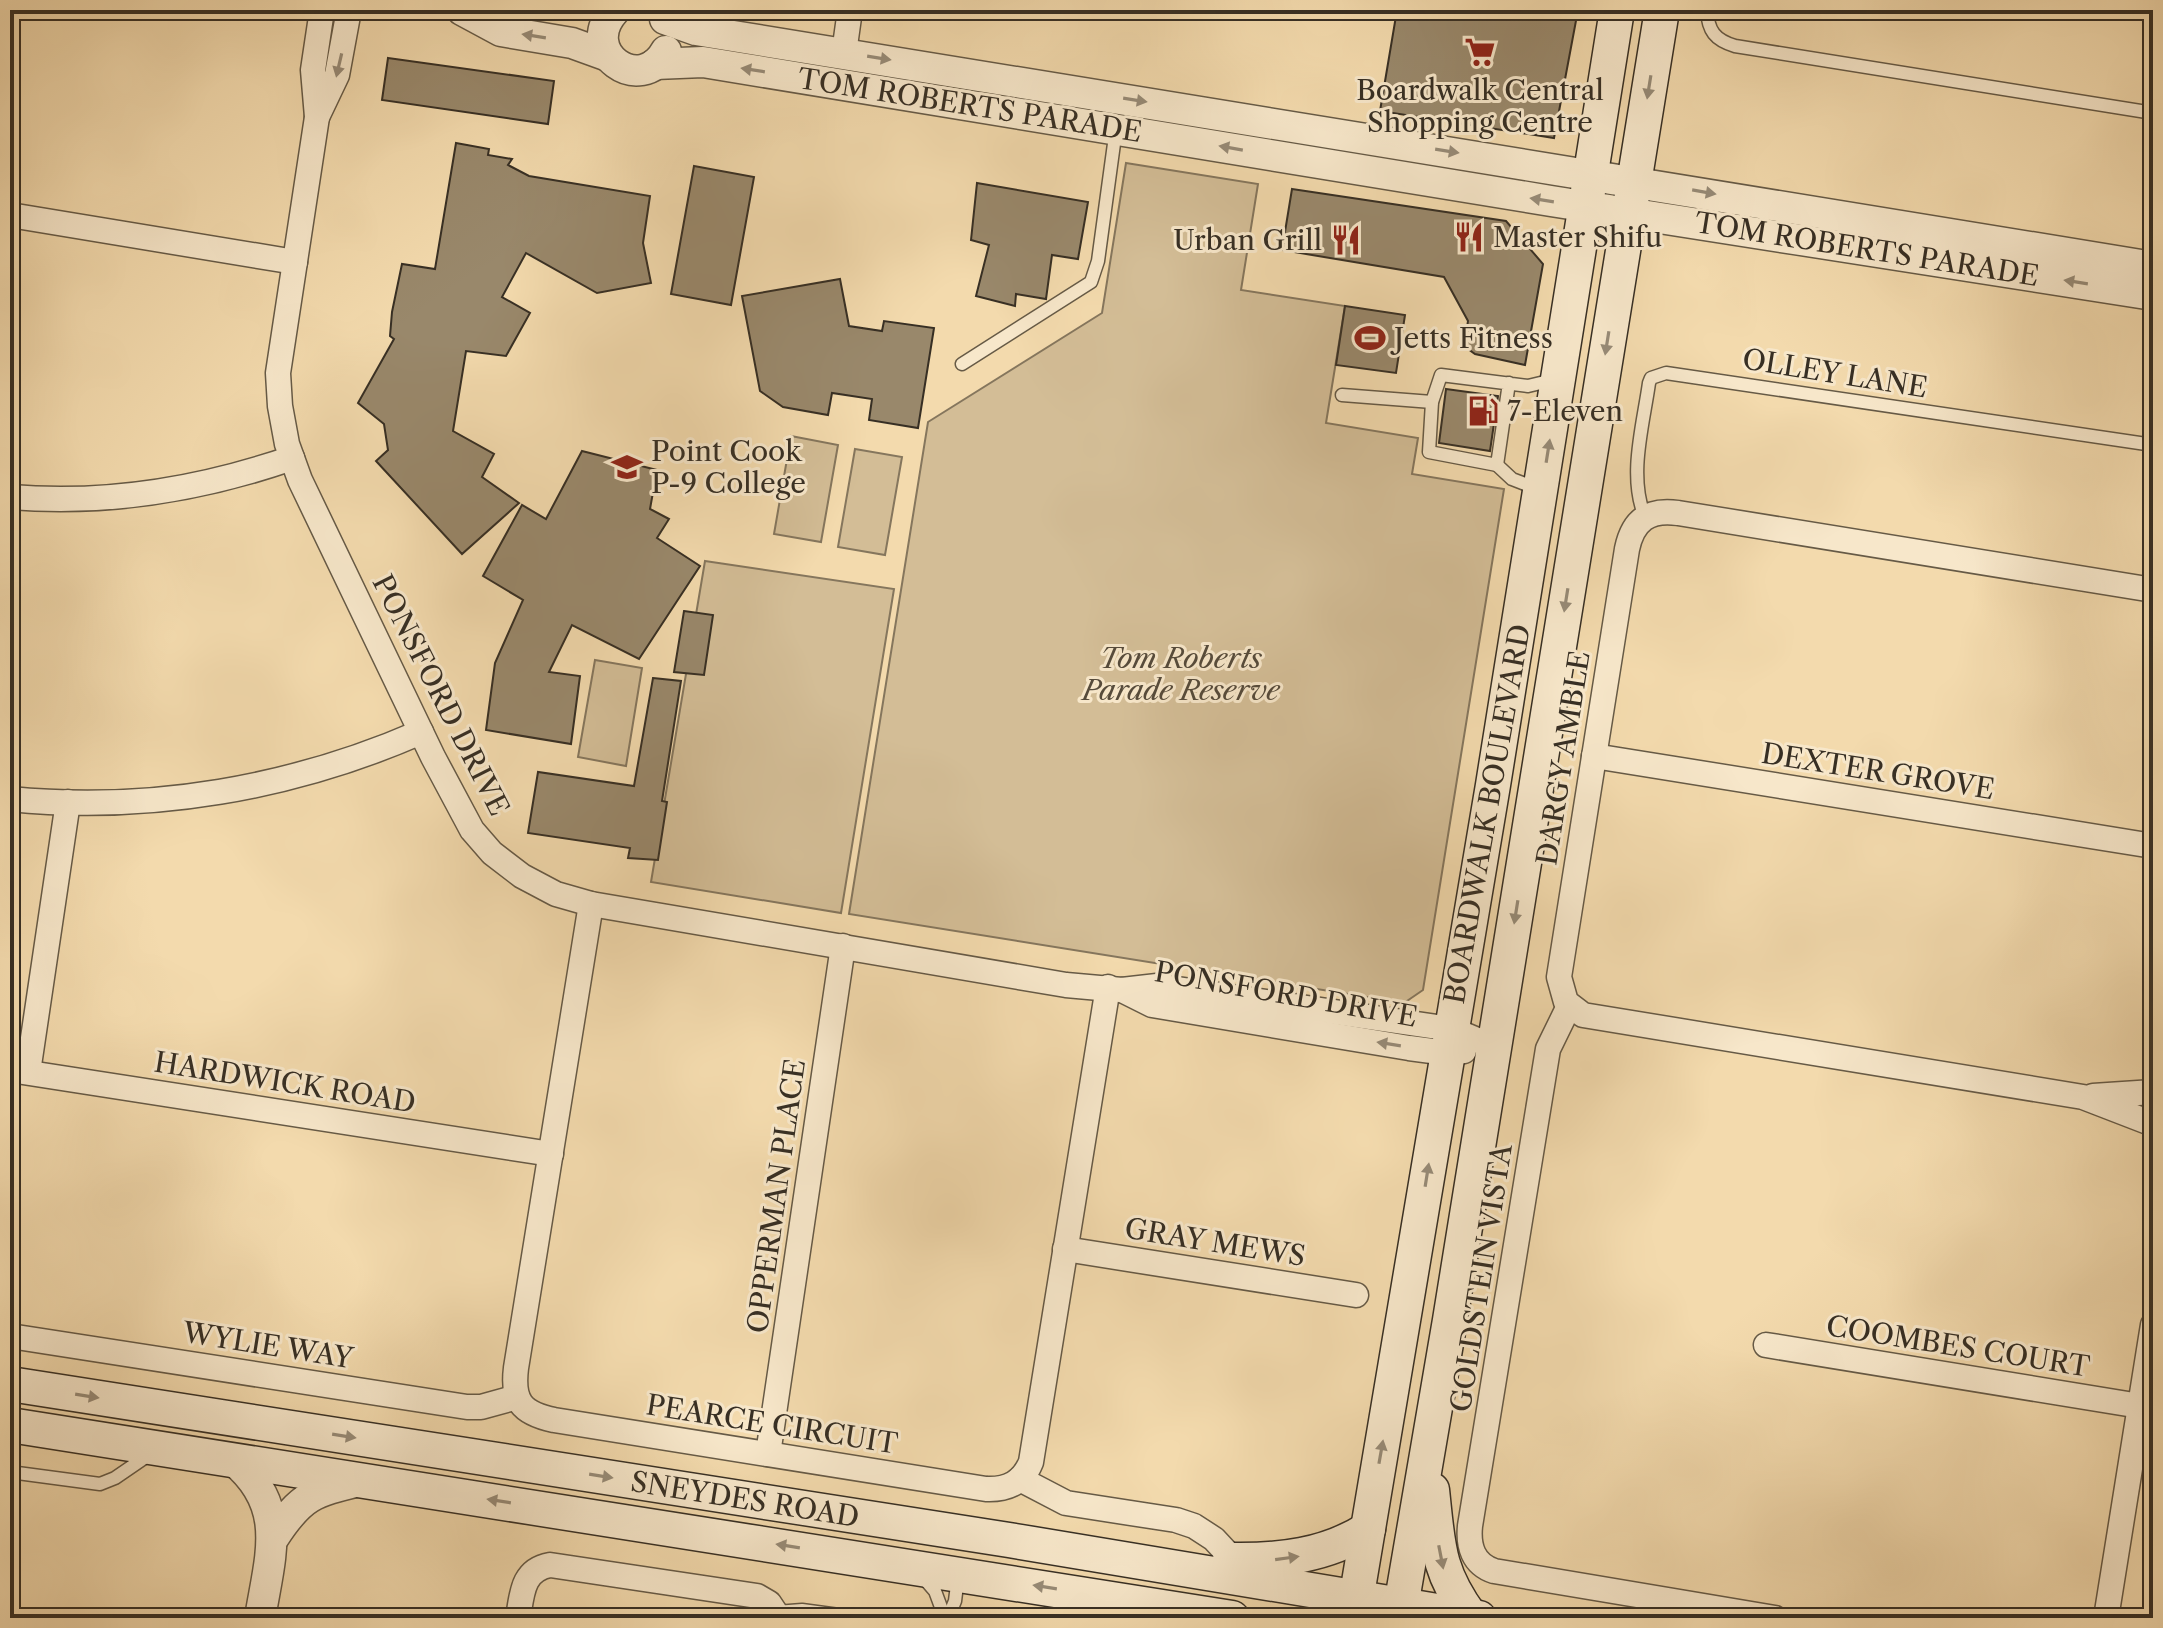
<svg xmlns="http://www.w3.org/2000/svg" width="2163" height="1628" font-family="'Libre Caslon Text',serif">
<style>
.green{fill:#d3bd96;stroke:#85765d;stroke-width:2}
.building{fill:#99886b;stroke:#372f24;stroke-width:2}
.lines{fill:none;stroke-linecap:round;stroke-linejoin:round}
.service-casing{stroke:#665a46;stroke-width:15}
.minor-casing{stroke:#665a46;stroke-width:27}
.tertiary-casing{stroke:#665a46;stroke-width:33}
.secondary-casing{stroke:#372f24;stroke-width:37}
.service{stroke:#f7e7ca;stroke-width:12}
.minor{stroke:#f7e7ca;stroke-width:24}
.tertiary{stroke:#f7e7ca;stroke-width:30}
.secondary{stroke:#f7e7ca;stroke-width:34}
.oneway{fill:#978b77}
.labels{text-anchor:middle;stroke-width:6;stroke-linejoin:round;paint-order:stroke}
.poi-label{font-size:28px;fill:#372f24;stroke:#f7e7ca;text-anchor:start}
.street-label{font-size:28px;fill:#372f24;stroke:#f7e7ca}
.park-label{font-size:28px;font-style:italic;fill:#564b3b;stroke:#f7e7ca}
</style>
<rect width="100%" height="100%" fill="#f3daad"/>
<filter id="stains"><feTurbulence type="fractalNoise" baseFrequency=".0025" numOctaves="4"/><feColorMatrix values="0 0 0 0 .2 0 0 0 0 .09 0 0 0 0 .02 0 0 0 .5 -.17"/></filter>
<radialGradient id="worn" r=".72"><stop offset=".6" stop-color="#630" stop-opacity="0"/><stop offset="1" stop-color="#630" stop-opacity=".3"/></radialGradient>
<g class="green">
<polygon points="1126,163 1258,184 1241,290 1345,306 1326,423 1418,438 1412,474 1504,489 1423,990 1404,1003 849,914 928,422 1102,313"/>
<polygon points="791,436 838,445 821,542 774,534"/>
<polygon points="855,449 902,457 885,555 838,547"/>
<polygon points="705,561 894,589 841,913 651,882"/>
<polygon points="595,660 642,668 626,766 578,757"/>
</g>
<g class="building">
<polygon points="1397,10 1578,10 1554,138 1380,111"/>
<polygon points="388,58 554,81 548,124 382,100"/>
<polygon points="456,143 489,149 488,155 512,159 508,165 529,176 650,196 643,243 651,283 597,293 526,253 502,297 530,313 506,356 466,351 453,431 494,454 482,477 519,503 462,554 376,461 388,450 384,424 358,403 394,339 390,336 392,312 402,264 435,269"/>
<polygon points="694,166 754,177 731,305 671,294"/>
<polygon points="977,183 1088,202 1078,259 1052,255 1046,299 1016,294 1015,306 976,296 989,245 971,240"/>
<polygon points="1292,189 1506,221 1543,264 1525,365 1475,354 1464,346 1468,321 1444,277 1282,250"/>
<polygon points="840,279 849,326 882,331 884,321 934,328 918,428 869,420 872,399 832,393 828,415 783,407 760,391 742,296"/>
<polygon points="1345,306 1405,315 1396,373 1336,365"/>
<polygon points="1446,389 1498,396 1490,451 1439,443"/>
<polygon points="582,451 657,470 650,509 669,519 657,538 700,566 639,659 572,625 549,672 580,676 571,744 486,730 495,663 523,600 483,576 522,505 546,519"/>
<polygon points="684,611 713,615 704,675 674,672"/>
<polygon points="653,678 681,681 662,801 667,802 658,860 628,858 630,848 528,833 538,772 634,786"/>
</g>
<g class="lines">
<g class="service-casing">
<g id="service">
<path d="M 1707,10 C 1708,31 1715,40 1735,46 L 2153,113"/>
<polyline points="962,364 1091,282 1098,261 1116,129"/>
<polyline points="1509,383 1497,465 1429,452 1432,402 1441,375 1528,386 1553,380"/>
<polyline points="1342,395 1432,402"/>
<polyline points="1497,465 1512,479 1538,489"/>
<path d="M 1645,517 C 1628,476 1643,426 1649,383 L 1651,378 L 1666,373 L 2153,445"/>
<polyline points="10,1472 100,1484 115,1478 150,1454"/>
<polyline points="922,1576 935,1591 945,1618"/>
<polyline points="776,1612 802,1610 861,1618"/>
<polyline points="948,1618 955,1601 958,1577"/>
</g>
</g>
<g class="minor-casing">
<g id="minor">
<polyline points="322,10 313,70 317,117 278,373 280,406 287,444 300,480 433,757 472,830 492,853 522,876 556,894 591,904 1066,985 1122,990 1157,986 1451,1029 1494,1047"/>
<polyline points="844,53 850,10"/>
<polyline points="317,117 337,75 349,10"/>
<polyline points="10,215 295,262"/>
<path d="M 10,497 C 105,505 202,489 292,458"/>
<path d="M 2153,590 L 1678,513 C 1649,509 1633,520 1627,549 L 1559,977 L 1566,1002 L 1583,1015 L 2083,1097 L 2153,1124"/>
<polyline points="1594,756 2153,846"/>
<path d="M 10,799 C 150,813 293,788 421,732"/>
<path d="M 591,904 L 516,1368 C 512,1401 521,1413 554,1420 L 986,1489 C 1008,1490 1023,1482 1031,1462 L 1108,987"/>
<polyline points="1122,990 1152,1005 1409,1048 1447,1053 1464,1051"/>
<path d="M 1569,1006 L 1548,1049 L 1470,1526 C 1468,1546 1473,1564 1494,1571 L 1775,1618"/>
<polyline points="10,1070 551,1154"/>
<polyline points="28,1072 68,802"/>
<polyline points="2093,1096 2153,1092"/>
<polyline points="1065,1249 1356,1295"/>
<polyline points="10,1336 467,1407 481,1407 517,1397"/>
<polyline points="1766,1345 2140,1406"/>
<polyline points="768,1454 843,946"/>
<polyline points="1020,1479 1066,1503 1176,1520 1194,1526 1214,1539 1241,1568"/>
<path d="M 518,1618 C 522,1594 522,1570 550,1565 L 757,1596 L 769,1603 L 779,1618"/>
<polyline points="2106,1618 2153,1325"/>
</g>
</g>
<g class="tertiary-casing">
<g id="tertiary">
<polyline points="462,10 501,31 572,43 608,56"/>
<path d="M 615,10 C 576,52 641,97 666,51"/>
<polyline points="665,19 696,30 2153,267"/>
<polyline points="655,64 703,62 1551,201 2153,295"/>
<path d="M 233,1460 C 289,1506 270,1556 260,1618"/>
<path d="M 274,1537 C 302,1494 314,1492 363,1480"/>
</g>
</g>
<g class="secondary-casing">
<g id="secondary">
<polyline points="10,1384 1009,1540 1479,1618"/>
<polyline points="10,1425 1232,1618"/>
<path d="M 1432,1490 C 1438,1545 1437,1571 1471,1617"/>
<path d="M 1230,1560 C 1279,1561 1326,1556 1368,1529"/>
<polyline points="1353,1618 1493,785 1617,10"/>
<polyline points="1399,1618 1450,1320 1662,10"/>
</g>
</g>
<use href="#service" class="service"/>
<use href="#minor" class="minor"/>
<use href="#tertiary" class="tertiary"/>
<use href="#secondary" class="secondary"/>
</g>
<defs><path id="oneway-solid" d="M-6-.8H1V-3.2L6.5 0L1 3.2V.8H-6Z" transform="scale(2)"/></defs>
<g class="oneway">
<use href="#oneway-solid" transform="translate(534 36) rotate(-171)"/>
<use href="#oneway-solid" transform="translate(879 58) rotate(9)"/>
<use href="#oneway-solid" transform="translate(339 65) rotate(103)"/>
<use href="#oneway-solid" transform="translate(753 70) rotate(-171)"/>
<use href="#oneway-solid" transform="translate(1649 87) rotate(99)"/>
<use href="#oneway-solid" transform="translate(1135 100) rotate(9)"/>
<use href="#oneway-solid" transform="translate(1231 148) rotate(-170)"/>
<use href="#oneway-solid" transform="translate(1447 151) rotate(9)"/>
<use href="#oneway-solid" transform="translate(1704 192) rotate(10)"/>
<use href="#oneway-solid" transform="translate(1542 200) rotate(-171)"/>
<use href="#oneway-solid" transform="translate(2076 282) rotate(-171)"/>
<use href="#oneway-solid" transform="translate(1607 343) rotate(99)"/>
<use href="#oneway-solid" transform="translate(1548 451) rotate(-81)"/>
<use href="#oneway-solid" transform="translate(1566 600) rotate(99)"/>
<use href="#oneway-solid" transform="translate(1516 912) rotate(99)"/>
<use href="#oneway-solid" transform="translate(1389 1044) rotate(-171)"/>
<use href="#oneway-solid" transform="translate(1427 1175) rotate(-81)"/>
<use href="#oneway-solid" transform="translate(87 1396) rotate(9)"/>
<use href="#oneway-solid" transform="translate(344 1436) rotate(9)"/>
<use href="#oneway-solid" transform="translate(1381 1452) rotate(-80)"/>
<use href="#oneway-solid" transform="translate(601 1476) rotate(9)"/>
<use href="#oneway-solid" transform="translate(499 1501) rotate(-171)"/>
<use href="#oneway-solid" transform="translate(788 1546) rotate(-171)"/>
<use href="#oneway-solid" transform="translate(1441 1557) rotate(79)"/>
<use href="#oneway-solid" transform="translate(1287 1558) rotate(-8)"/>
<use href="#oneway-solid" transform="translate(1045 1587) rotate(-171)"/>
</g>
<defs>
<g id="supermarket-bare" transform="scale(2.4)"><path d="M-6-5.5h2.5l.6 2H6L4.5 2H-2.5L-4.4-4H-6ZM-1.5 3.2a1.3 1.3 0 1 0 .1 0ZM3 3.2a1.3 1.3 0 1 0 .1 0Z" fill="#8f2418" stroke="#f7e7ca" stroke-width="2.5" paint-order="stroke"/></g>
<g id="restaurant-bare" transform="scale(2.4)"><path d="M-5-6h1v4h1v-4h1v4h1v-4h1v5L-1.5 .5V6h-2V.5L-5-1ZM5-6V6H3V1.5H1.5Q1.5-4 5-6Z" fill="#8f2418" stroke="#f7e7ca" stroke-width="2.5" paint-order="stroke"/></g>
<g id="stadium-bare" transform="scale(2.4)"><path d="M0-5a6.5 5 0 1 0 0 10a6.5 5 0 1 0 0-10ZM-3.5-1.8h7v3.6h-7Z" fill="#8f2418" stroke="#f7e7ca" stroke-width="2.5" paint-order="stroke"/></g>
<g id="fuel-bare" transform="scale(2.4)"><path d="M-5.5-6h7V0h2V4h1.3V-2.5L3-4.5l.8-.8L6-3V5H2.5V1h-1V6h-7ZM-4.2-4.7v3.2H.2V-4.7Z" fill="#8f2418" stroke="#f7e7ca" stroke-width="2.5" paint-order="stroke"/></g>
<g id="school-bare" transform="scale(2.4)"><path d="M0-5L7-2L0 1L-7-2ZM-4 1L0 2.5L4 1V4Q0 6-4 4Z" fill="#8f2418" stroke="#f7e7ca" stroke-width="2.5" paint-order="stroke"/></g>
</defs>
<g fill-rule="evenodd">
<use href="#supermarket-bare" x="1480" y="52"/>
<use href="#restaurant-bare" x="1469" y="237"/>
<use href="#restaurant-bare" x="1346" y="240"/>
<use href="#stadium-bare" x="1370" y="338"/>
<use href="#fuel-bare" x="1483" y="411"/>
<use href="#school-bare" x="627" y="467"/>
</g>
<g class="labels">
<g class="poi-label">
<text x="1480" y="100" text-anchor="middle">Boardwalk Central<tspan x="1480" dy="32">Shopping Centre</tspan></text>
<text x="1493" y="247">Master Shifu</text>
<text x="1322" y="250" text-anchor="end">Urban Grill</text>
<text x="1394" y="348">Jetts Fitness</text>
<text x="1507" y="421">7-Eleven</text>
<text x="651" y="461">Point Cook<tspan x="651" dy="32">P-9 College</tspan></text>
</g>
<g class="street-label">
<text transform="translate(970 105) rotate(9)" y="10">TOM ROBERTS PARADE</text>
<text transform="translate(1867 249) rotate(9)" y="10">TOM ROBERTS PARADE</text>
<text transform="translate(1835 373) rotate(9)" y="10">OLLEY LANE</text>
<text transform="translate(441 695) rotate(63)" y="10">PONSFORD DRIVE</text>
<text transform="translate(1563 758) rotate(-81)" y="10">DARGY AMBLE</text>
<text transform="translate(1878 771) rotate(9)" y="10">DEXTER GROVE</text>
<text transform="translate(1487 814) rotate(-80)" y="10">BOARDWALK BOULEVARD</text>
<text transform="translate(1286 994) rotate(10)" y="10">PONSFORD DRIVE</text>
<text transform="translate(285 1082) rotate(9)" y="10">HARDWICK ROAD</text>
<text transform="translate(776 1196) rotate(-82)" y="10">OPPERMAN PLACE</text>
<text transform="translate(1215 1242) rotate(9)" y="10">GRAY MEWS</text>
<text transform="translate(1481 1278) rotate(-81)" y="10">GOLDSTEIN VISTA</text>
<text transform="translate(268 1345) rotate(9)" y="10">WYLIE WAY</text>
<text transform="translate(1958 1346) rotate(9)" y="10">COOMBES COURT</text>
<text transform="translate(772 1424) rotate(9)" y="10">PEARCE CIRCUIT</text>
<text transform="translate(745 1499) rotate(9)" y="10">SNEYDES ROAD</text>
</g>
<g class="park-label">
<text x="1181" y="668">Tom Roberts<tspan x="1181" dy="32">Parade Reserve</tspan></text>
</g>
</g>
<rect width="2163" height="1628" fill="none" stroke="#f3daad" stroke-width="40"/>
<rect x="12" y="12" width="2139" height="1604" fill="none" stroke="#372f24" stroke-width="4"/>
<rect x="20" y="20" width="2123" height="1588" fill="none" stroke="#372f24" stroke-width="2"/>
<rect width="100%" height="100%" filter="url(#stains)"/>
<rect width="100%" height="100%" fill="url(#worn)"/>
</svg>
